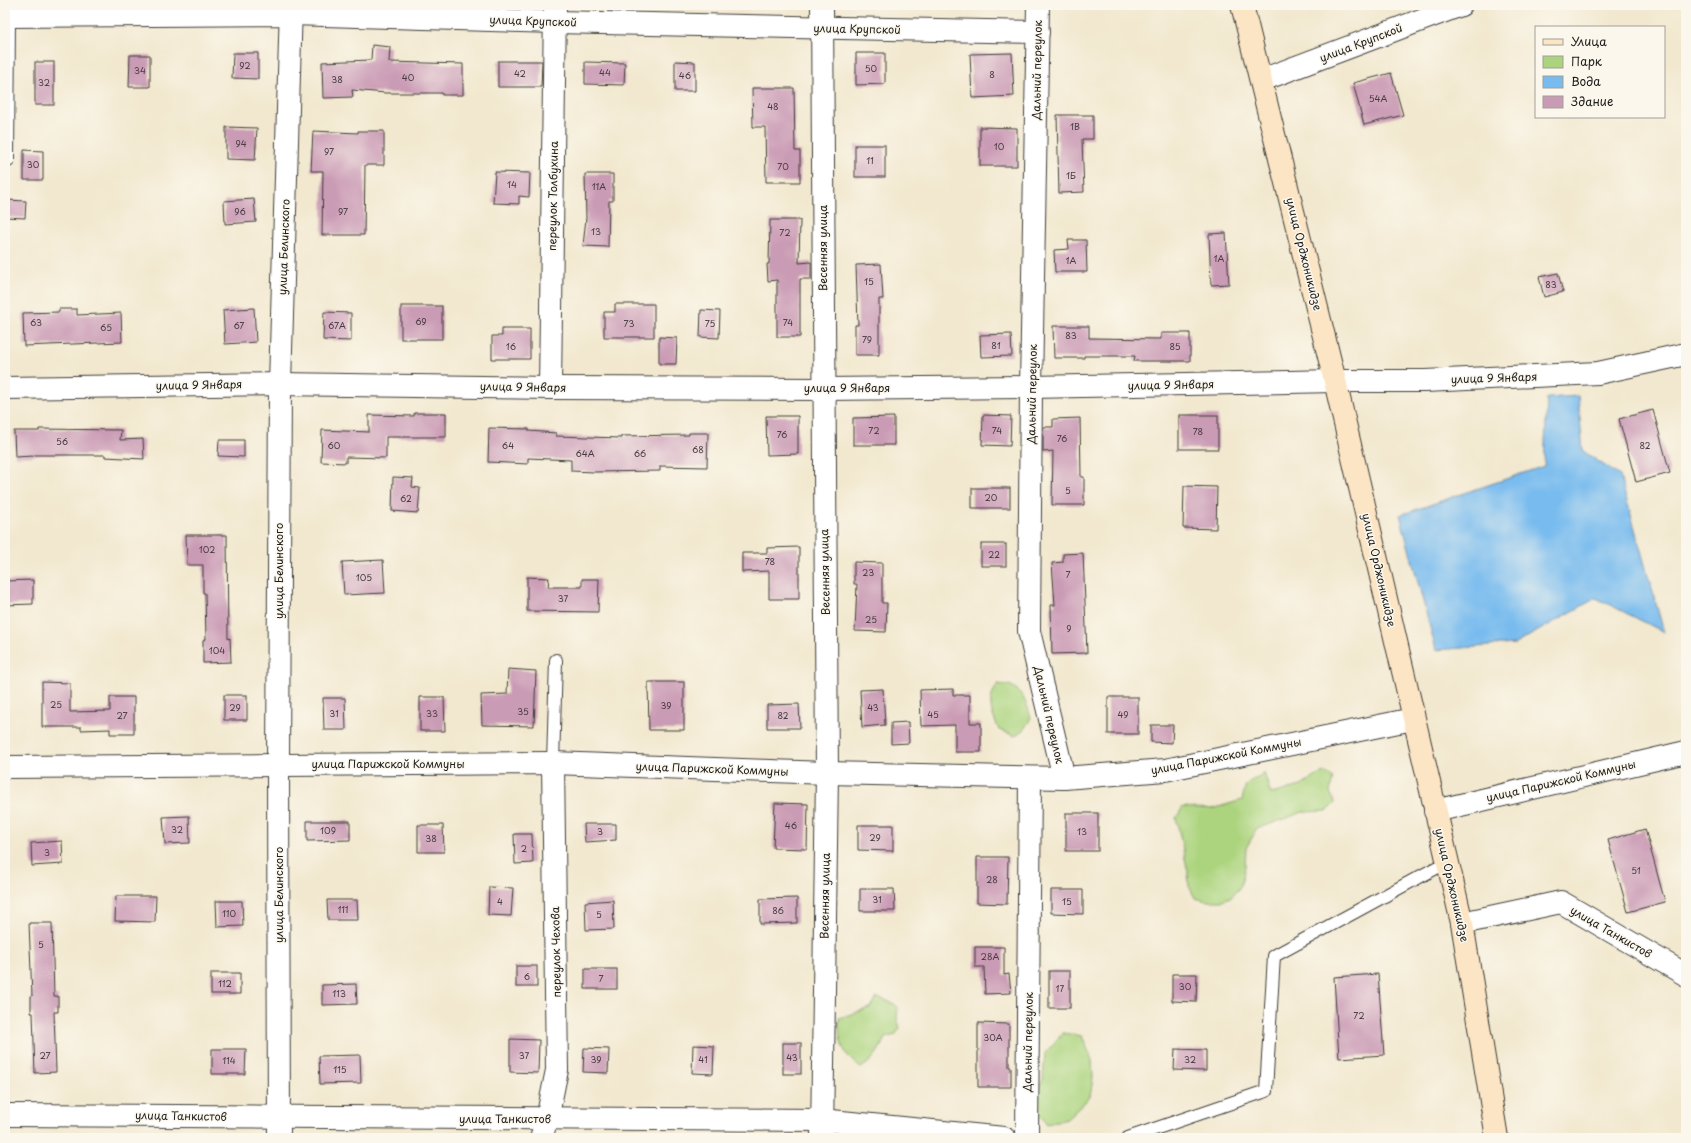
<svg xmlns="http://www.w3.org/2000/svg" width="1691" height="1143" font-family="'Playpen Sans',sans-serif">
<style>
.green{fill:#acd47e;stroke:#64784d}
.water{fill:#78bbee;stroke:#4a6c85}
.building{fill:#ca9bb5}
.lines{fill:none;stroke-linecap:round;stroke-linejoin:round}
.lane-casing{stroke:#3c3b37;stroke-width:14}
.street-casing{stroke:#3c3b37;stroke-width:24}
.secondary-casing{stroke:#3c3b37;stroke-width:24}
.lane{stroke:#fff;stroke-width:12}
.street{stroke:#fff;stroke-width:22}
.secondary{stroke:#fce5c4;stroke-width:22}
.labels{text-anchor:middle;stroke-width:3;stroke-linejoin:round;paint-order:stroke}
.number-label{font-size:9px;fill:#483c42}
.street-label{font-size:11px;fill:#1c1c1c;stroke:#fbf7ec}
</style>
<rect width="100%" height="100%" fill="#fbf7ec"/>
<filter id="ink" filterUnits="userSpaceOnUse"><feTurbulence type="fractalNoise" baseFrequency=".025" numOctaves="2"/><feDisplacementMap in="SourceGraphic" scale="8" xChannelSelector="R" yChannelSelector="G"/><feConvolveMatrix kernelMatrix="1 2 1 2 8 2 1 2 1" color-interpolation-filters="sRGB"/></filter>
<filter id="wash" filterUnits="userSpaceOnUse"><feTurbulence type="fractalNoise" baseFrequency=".012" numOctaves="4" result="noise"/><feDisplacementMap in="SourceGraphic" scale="16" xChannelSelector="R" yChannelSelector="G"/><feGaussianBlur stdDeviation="0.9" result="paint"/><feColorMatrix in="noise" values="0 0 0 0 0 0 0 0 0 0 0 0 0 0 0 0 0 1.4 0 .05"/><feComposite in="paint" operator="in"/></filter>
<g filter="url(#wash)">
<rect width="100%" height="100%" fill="#f2e8cf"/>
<g class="green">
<path d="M 998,684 C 1002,685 1008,684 1011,686 C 1023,691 1028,707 1031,718 L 1024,729 L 1015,736 L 999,730 C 991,712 986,701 998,684 Z"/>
<polygon points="1323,772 1333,778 1330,792 1335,803 1327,811 1303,812 1257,829 1246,848 1245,867 1241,885 1233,896 1221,901 1207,901 1195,898 1189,886 1188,872 1176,818 1183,807 1212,809 1242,800 1246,784 1264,773 1271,794 1301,786"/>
<path d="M 877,998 L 888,1001 L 898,1007 L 897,1018 L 900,1028 L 895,1035 L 885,1038 C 879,1051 874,1060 861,1068 C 842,1054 838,1041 839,1018 L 870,1008 Z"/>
<polygon points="1063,1033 1082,1036 1092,1060 1093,1078 1090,1097 1067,1119 1047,1124 1039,1114 1036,1100 1043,1079 1045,1053"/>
</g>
<polygon class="water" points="1578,396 1583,451 1620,476 1664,632 1596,598 1515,644 1436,650 1400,515 1544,466 1547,398"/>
<g id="blocks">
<g class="building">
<polygon points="372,45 390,47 389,62 463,64 463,95 442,95 442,93 386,93 352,90 353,97 323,98 322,62 371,60"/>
<polygon points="233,53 258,53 258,79 232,78"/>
<polygon points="856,53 885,53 885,84 856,85"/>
<polygon points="1012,53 1014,96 972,98 970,54"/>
<polygon points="130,55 150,55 150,87 129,87"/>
<polygon points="498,61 542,61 541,87 498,87"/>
<polygon points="675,61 695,62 695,91 675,91"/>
<rect x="35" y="62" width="19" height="43"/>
<polygon points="585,62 625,63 624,85 585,84"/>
<polygon points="1391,73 1403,115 1364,125 1353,83"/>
<polygon points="752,88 794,88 795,151 800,151 800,182 766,182 765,127 753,127"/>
<polygon points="1057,115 1093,115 1093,139 1082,139 1084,192 1059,193"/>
<polygon points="226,127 257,128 255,160 226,159"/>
<polygon points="980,127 1017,128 1017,166 980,166"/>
<polygon points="313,131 358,133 358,131 384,131 384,165 365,165 364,235 322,235 323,171 311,171"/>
<rect x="855" y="145" width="30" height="32"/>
<polygon points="24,150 43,151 43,180 24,180"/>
<polygon points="495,172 530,173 529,197 519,196 519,204 493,203"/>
<polygon points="585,174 613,174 613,201 609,201 608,247 583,246 586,218"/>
<polygon points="254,199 256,222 225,224 224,201"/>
<polygon points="6,200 26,201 25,218 5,217"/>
<polygon points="770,220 800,220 799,263 811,262 811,279 800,279 800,337 777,337 777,280 768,281 767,264 769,264"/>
<polygon points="1226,233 1229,284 1211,285 1209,234"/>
<polygon points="1068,240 1086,240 1087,272 1055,272 1054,250 1069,249"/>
<polygon points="881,264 883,299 879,299 879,355 855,355 855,325 858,325 856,265"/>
<polygon points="1558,273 1563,292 1544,297 1539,277"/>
<polygon points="615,304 654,304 654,337 604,337 604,312 615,312"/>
<rect x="401" y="306" width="41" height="33"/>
<polygon points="254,308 256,342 225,344 223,310"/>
<polygon points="59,309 77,309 77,315 121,313 122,342 24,346 23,313 59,312"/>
<polygon points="701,310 720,311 719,338 700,337"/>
<polygon points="324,312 351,313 351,341 323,340"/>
<polygon points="1053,326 1089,326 1089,338 1161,339 1161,333 1190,333 1190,361 1134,361 1135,356 1084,356 1084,358 1054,358"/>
<polygon points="502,329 530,329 530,359 492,359 492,336 502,336"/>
<polygon points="1011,334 1012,356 981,357 980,335"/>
<polygon points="659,337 677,338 676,364 659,364"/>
<polygon points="1653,410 1670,473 1636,482 1619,419"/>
<polygon points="414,413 446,413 446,437 386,437 386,458 346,457 346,463 321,462 322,430 369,432 369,415 414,416"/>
<polygon points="983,415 1011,416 1010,446 982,445"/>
<rect x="1179" y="415" width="39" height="34"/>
<polygon points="766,416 798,416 798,454 767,455"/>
<polygon points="894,417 894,445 853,445 853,418"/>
<polygon points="1080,418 1081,477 1084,477 1084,505 1052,505 1053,451 1043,452 1043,427 1053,427 1053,419"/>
<polygon points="489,428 529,429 529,431 556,433 556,436 621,438 621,436 689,435 689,433 708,433 707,467 660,466 660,471 594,472 571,471 571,460 528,458 528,464 488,462"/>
<polygon points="39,429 121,430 120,440 143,439 144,459 105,457 105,455 34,455 34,456 15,457 14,431 39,431"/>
<polygon points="219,440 244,440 244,457 218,456"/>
<polygon points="393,477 413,478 412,487 420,488 418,513 392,511"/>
<polygon points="1184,486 1217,487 1216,529 1183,528"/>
<rect x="972" y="488" width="38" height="20"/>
<polygon points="186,535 227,535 228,639 230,638 231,662 203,663 203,640 206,639 205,593 203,593 203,565 187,565"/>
<rect x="981" y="544" width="25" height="22"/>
<polygon points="799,547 799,599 769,599 769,571 742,572 742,553 767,553 767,548"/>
<polygon points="1083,553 1087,653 1052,654 1051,605 1055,605 1052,563 1063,562 1063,554"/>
<polygon points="383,560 385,593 344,595 342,562"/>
<polygon points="854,562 882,563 882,603 887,603 886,632 855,631 857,584 854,584"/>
<polygon points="527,577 549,578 548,587 582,587 582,579 599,579 598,612 527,611"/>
<polygon points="33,580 33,604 5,605 5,581"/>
<polygon points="508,669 536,671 534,726 482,725 481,695 507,694"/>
<polygon points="42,682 70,683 70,712 110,711 110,697 134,697 134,734 110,734 110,729 81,730 81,727 42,727"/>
<polygon points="648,682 684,682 684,730 649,730"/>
<polygon points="883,689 885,725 862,727 860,690"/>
<polygon points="953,689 953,695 970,695 970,723 981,723 981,752 955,752 955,725 921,726 920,690"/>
<rect x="224" y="695" width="23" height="25"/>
<polygon points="420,697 444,697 445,731 420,731"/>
<rect x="1108" y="697" width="30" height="37"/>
<polygon points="323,698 345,698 346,730 324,730"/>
<polygon points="799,704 800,728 767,728 767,705"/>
<polygon points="908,722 909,743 891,744 891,723"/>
<polygon points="1151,725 1173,725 1172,743 1151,742"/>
<polygon points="775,803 808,804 807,849 773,848"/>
<rect x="1066" y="813" width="32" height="38"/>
<polygon points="189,816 190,843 165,844 163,817"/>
<polygon points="307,821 350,821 350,840 307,841"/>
<polygon points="584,824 616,824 616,840 585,842"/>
<polygon points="418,825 443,825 444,852 418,852"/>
<polygon points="858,825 893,825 893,851 858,850"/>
<polygon points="1645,829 1665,902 1628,912 1608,840"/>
<polygon points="514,834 532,834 533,863 515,864"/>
<polygon points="62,841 63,864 32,866 31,843"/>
<polygon points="977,857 1008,857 1007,904 977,903"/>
<polygon points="489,887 513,888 511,916 488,915"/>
<polygon points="860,889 894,889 895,911 860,911"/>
<polygon points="1051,890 1083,890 1083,914 1051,913"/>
<polygon points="116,896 156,896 155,922 115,921"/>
<polygon points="797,898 797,923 760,924 760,899"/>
<polygon points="327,900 357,900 358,920 328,920"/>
<polygon points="613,900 614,929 586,930 585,902"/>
<polygon points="216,901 242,901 243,926 217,927"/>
<polygon points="29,923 52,923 54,996 58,996 58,1012 54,1012 56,1072 35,1073 33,1013 31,1013 31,996 32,996"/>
<polygon points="975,947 1004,947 1004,975 1009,974 1011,993 985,994 984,967 975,967"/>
<rect x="516" y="966" width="21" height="21"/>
<rect x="585" y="969" width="32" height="20"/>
<rect x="1049" y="971" width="21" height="37"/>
<rect x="211" y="973" width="29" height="21"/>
<polygon points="1172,974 1197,974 1196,1002 1172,1001"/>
<polygon points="1378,974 1384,1055 1339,1058 1334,977"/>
<polygon points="356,984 357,1004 322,1005 322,985"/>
<polygon points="978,1023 1009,1024 1009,1067 1011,1067 1011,1087 978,1087"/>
<polygon points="510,1039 539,1040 538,1073 510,1072"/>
<rect x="783" y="1043" width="18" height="31"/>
<polygon points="693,1045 714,1046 713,1074 692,1073"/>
<polygon points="584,1048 609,1049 608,1073 583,1072"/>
<polygon points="212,1049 246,1049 245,1074 212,1074"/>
<polygon points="1175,1049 1206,1050 1206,1071 1174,1070"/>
<polygon points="360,1055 361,1083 320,1084 319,1056"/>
</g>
</g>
</g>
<g filter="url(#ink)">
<use href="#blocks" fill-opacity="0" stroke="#3c3b37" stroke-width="1"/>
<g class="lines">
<g class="lane-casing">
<g id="lane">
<polyline points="8,161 9,16"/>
<polyline points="553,763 556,660"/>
<polyline points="1128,1138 1266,1091 1274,956 1447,862"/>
</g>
</g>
<g class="street-casing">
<g id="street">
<polyline points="1038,5 1031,387 1029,631 1064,778"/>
<polyline points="5,16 291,14 555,22 1038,32"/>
<polyline points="1262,80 1461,5"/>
<polyline points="5,388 280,384 550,388 824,389 1031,387 1335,381 1425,381 1598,373 1686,354"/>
<polyline points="550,388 555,5"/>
<polyline points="5,767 553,763 827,773 1064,778 1165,770 1413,719"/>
<polyline points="1435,811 1686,752"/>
<polyline points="1462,923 1561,902 1686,975"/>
<polyline points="5,1115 821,1120 1004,1138"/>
<polyline points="279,1138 278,765 280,384 291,5"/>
<polyline points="541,1138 547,1119 557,1070 553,763"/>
<polyline points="822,1138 827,773 822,5"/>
<polyline points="1027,1138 1030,778"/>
</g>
</g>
<g class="secondary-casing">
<polyline id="secondary" points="1242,5 1335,381 1462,923 1497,1138"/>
</g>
<use href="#lane" class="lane"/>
<use href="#street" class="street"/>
<use href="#secondary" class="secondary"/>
</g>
</g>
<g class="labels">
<g class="number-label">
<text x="245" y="69">92</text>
<text x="871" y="72">50</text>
<text x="140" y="74">34</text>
<text x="605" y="76">44</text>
<text x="520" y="77">42</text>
<text x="992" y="78">8</text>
<text x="685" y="79">46</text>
<text x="408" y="81">40</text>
<text x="337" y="83">38</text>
<text x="44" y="86">32</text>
<text x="1378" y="102">54А</text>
<text x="773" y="110">48</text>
<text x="1075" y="130">1В</text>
<text x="241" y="147">94</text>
<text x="999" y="150">10</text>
<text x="329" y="155">97</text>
<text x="870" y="164">11</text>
<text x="33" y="168">30</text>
<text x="783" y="170">70</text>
<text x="1071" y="179">1Б</text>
<text x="512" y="188">14</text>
<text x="599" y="190">11А</text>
<text x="240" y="215">96</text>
<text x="343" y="215">97</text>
<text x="596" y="235">13</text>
<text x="785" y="236">72</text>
<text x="1219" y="262">1А</text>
<text x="1071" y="264">1А</text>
<text x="869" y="285">15</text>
<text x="1551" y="288">83</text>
<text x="421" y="325">69</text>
<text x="36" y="326">63</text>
<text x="788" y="326">74</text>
<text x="629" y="327">73</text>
<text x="710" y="327">75</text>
<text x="239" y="329">67</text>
<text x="337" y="329">67А</text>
<text x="106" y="331">65</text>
<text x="1071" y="339">83</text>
<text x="867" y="343">79</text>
<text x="996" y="349">81</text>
<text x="511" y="350">16</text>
<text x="1175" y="350">85</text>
<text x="874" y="434">72</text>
<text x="997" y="434">74</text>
<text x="1198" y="435">78</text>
<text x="782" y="438">76</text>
<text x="1062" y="442">76</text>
<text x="62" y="445">56</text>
<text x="334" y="449">60</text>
<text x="508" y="449">64</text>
<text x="1645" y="449">82</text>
<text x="698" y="453">68</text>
<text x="585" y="457">64А</text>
<text x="640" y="457">66</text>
<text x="1068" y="494">5</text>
<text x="991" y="501">20</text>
<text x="406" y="502">62</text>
<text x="207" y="553">102</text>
<text x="994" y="558">22</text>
<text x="770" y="565">78</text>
<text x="868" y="576">23</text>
<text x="1068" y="578">7</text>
<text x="364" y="581">105</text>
<text x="563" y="602">37</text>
<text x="871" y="623">25</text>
<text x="1069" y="632">9</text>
<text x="217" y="654">104</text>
<text x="56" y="708">25</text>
<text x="666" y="709">39</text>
<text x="235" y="711">29</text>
<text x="873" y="711">43</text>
<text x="523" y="715">35</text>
<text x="334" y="717">31</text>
<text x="432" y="717">33</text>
<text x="933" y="718">45</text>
<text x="1123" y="718">49</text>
<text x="122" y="719">27</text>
<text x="783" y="719">82</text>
<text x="791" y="829">46</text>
<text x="177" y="833">32</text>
<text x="328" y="834">109</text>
<text x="600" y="835">3</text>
<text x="1082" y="835">13</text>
<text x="875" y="841">29</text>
<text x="431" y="842">38</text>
<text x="524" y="852">2</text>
<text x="47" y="856">3</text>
<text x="1636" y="874">51</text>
<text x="992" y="883">28</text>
<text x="877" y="903">31</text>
<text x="500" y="905">4</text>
<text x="1067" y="905">15</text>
<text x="343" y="913">111</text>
<text x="778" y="914">86</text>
<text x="229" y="917">110</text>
<text x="599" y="918">5</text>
<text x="41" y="948">5</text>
<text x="990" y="960">28А</text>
<text x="527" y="980">6</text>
<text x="601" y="982">7</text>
<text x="225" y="987">112</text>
<text x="1185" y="990">30</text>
<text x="1060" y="992">17</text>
<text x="339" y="997">113</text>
<text x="1359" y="1019">72</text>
<text x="993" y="1041">30А</text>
<text x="45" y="1059">27</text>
<text x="524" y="1059">37</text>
<text x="792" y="1061">43</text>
<text x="596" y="1063">39</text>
<text x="703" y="1063">41</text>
<text x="1190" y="1063">32</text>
<text x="229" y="1064">114</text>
<text x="340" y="1073">115</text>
</g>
<g class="street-label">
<text transform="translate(533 21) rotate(2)" y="4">улица Крупской</text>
<text transform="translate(857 29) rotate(1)" y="4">улица Крупской</text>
<text transform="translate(1361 43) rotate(-21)" y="4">улица Крупской</text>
<text transform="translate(1037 70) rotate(-89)" y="4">Дальний переулок</text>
<text transform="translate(553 196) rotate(-89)" y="4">переулок Толбухина</text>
<text transform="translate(284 247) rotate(-88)" y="4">улица Белинского</text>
<text transform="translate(823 248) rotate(-90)" y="4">Весенняя улица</text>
<text transform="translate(1304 254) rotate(76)" y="4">улица Орджоникидзе</text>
<text transform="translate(1494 378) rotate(-2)" y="4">улица 9 Января</text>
<text transform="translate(199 385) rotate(-1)" y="4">улица 9 Января</text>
<text transform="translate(1171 385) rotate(-1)" y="4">улица 9 Января</text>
<text transform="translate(523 387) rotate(1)" y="4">улица 9 Января</text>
<text x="847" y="392">улица 9 Января</text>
<text transform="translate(1032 394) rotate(-89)" y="4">Дальний переулок</text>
<text transform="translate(1379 570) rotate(77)" y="4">улица Орджоникидзе</text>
<text transform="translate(279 571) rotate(-90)" y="4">улица Белинского</text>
<text transform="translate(825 572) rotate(-91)" y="4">Весенняя улица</text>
<text transform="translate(1049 715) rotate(77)" y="4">Дальний переулок</text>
<text transform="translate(1226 756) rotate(-11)" y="4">улица Парижской Коммуны</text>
<text x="388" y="768">улица Парижской Коммуны</text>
<text transform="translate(712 769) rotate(2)" y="4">улица Парижской Коммуны</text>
<text transform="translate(1561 781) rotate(-13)" y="4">улица Парижской Коммуны</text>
<text transform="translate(1452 885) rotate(77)" y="4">улица Орджоникидзе</text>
<text transform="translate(279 895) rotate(-90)" y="4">улица Белинского</text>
<text transform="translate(825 896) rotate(-89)" y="4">Весенняя улица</text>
<text transform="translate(1611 932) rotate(30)" y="4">улица Танкистов</text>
<text transform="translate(556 952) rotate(-91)" y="4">переулок Чехова</text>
<text transform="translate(1028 1042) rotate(-89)" y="4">Дальний переулок</text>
<text transform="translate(181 1116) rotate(1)" y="4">улица Танкистов</text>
<text x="505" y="1123">улица Танкистов</text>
</g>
</g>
<rect width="1691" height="1143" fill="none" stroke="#fbf7ec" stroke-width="20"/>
<rect x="1535" y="26" width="130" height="92" fill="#fbf7ec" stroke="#a29f99"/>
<rect x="1543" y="39" width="20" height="6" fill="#fce5c4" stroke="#a29f99"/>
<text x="1571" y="46" font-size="12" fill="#1c1c1c">Улица</text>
<rect x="1543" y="56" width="20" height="12" fill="#acd47e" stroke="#a29f99"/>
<text x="1571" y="66" font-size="12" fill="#1c1c1c">Парк</text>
<rect x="1543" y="76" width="20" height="12" fill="#78bbee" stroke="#a29f99"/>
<text x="1571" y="86" font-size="12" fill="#1c1c1c">Вода</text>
<rect x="1543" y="96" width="20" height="12" fill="#ca9bb5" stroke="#a29f99"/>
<text x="1571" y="106" font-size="12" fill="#1c1c1c">Здание</text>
</svg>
